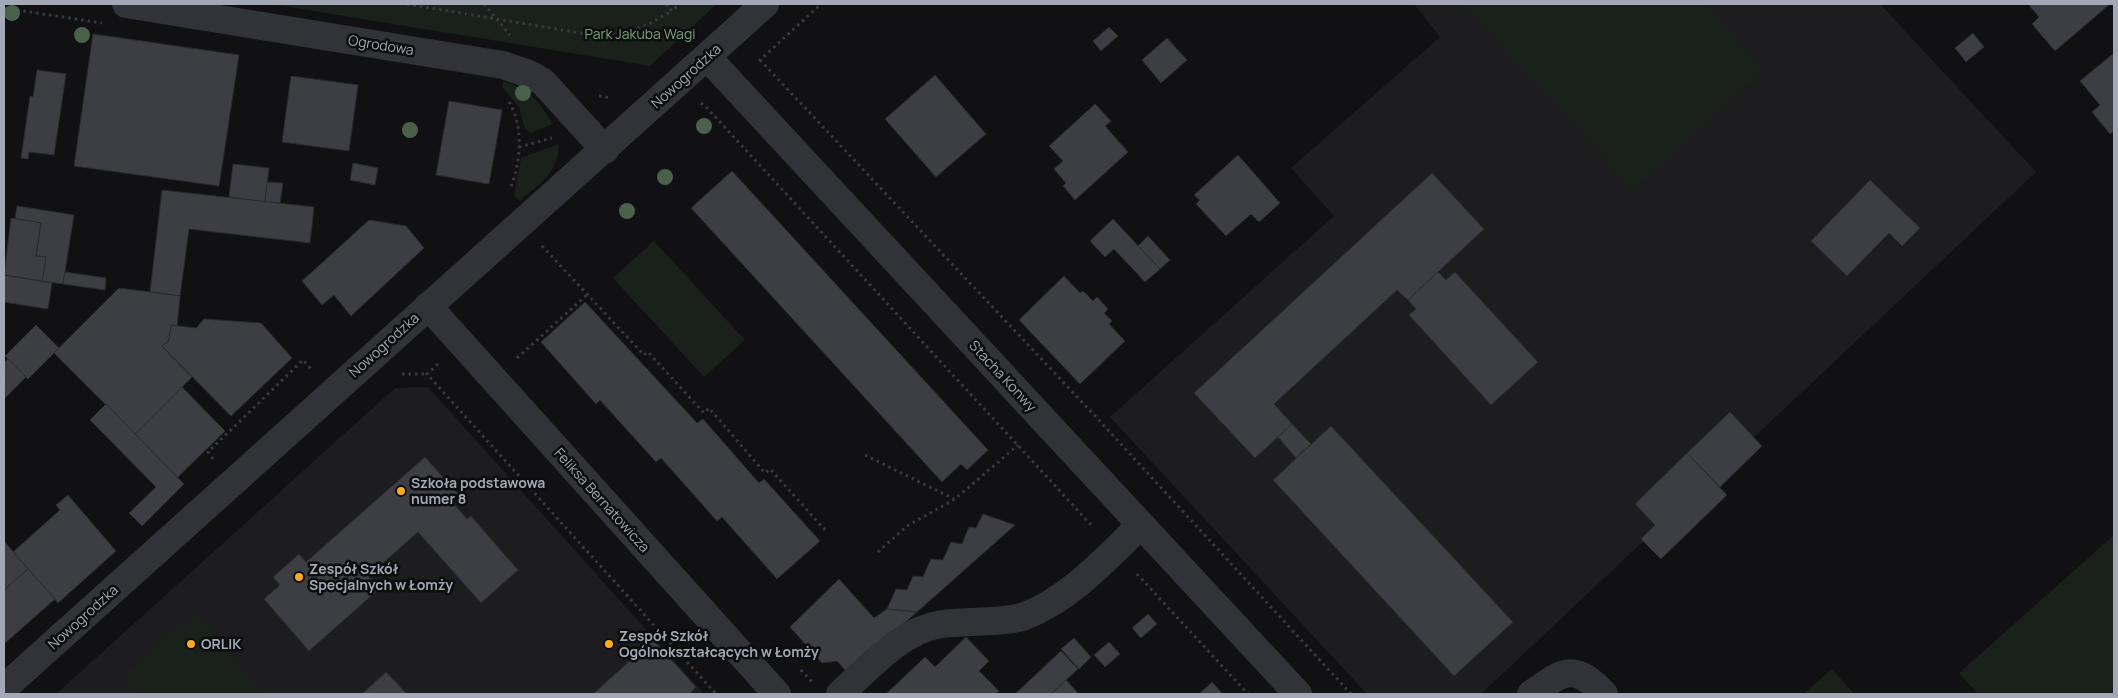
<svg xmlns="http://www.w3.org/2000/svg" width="2118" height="698" font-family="Manrope,sans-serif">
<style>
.built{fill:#1d1d20}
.green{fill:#19211a}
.building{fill:#3d3e43;stroke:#2b2b2f}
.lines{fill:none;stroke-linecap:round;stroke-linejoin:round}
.path{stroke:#383a40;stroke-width:3;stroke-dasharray:2.5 4;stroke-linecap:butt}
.minor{stroke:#323338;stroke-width:28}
.tree{fill:#49614b}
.poi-dot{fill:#ffaa1e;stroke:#0c0d0e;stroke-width:2}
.labels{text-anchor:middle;stroke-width:5;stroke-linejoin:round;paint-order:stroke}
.park-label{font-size:14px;fill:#77a278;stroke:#0c0d0e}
.street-label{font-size:14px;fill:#a2a8b5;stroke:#0c0d0e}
.poi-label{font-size:14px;font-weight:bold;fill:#a2a8b5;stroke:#0c0d0e;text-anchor:start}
</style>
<rect width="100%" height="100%" fill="#111113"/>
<g class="built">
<path d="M1414,4h466l156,168 -555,522h-114l-257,-277 224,-201 -43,-48 149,-131z"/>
<path d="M428,387l276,307h-648l339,-306z"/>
</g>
<g class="green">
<path d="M271,4h446l-67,62z"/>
<path d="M1462,4h242l61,65 -131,121z"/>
<path d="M503,81c28,8 35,20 50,43l-23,9 -5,-4 -6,-22 -17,-20z"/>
<path d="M559,144c0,28 -20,40 -39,57l-6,-6 7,-37z"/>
<path d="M654,241l91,99 -41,37 -91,-99z"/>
<path d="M2114,535v159h-136l-19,-21z"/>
<path d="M196,613l69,81h-126l-16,-19z"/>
<path d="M1832,669l22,25h-51z"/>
</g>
<g class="building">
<path d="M2028,4h82l-55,47 -23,-27 7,-7z"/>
<path d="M1109,27l9,9 -17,15 -8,-10z"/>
<path d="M1973,33l11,14 -18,15 -11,-14z"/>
<path d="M93,34l146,21 -20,131 -145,-20z"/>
<path d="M1167,38l20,22 -26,23 -19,-23z"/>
<path d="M2114,53v78l-4,3 -18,-22 8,-7 -20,-24z"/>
<path d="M37,70l29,4 -12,81 -25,-3 -1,7 -7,-1 9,-62 3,1z"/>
<path d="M935,75l51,59 -50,43 -51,-58z"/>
<path d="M291,76l67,9 -9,66 -67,-9z"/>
<path d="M449,101l53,9 -13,74 -53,-9z"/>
<path d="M1095,104l16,17 -6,5 23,26 -53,48 -12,-14 3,-3 -12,-14 9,-8 -14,-15z"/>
<path d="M1238,155l42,48 -21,19 -8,-8 -25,22 -30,-32 4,-4 -6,-5z"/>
<path d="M353,163l25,5 -3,17 -25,-5z"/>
<path d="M233,164l36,4 -4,34 -36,-5z"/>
<path d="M732,171l256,279 -21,20 -6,-6 -19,18 -251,-274z"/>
<path d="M1432,173l52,56 -76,71 -11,-10 -123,114 18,20 -37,34 -61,-65z"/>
<path d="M1870,180l50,48 -18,18 -13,-13 -42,43 -36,-35z"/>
<path d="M267,182l16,1 -3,20 -15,-1z"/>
<path d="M162,190l152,17 -4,36 -121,-14 -9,67 -30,-4z"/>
<path d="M17,206l57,9 -11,69 -21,-3 4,-24 -10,-1 5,-33 -26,-4z"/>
<path d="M11,218l30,5 -5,33 10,1 -4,24 -38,-6z"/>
<path d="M1113,219l47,50 -15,13 -31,-33 -9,8 -15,-16z"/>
<path d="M369,220l37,6 18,22 -73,68 -17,-21 -12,10 -20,-24z"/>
<path d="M1148,236l22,24 -10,9 -22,-23z"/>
<path d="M65,272l41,6 -1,12 -42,-6z"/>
<path d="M1438,272l8,8 9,-8 83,90 -47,43 -82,-90 7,-6 -8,-9z"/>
<path d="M4,275l48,8 -4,26 -44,-7z"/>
<path d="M1064,276l16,17 3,-2 10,10 4,-4 11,12 -4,4 8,8 -3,3 16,17 -45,43 -61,-64z"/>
<path d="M119,288l61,8 -3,30 -6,-1 -2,16 -7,5 30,31 -57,57 -81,-81z"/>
<path d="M585,302l112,121 6,-4 56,64 5,-4 56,62 -43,38 -55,-62 -5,4 -56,-63 -5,4 -56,-62 -4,4 -55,-62z"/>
<path d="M204,319l57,4 31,35 -61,58 -69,-70 7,-5 2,-16 25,3z"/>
<path d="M36,325l23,23 -31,31 -23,-23z"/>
<path d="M8,359l18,18 -21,21 -1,-35z"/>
<path d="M182,387l43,44 -48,47 -42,-44z"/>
<path d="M106,404l78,80 -42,42 -13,-13 27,-26 -66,-67z"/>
<path d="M1730,412l32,34 -42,41 -33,-34z"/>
<path d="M1292,424l19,20 -15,14 -18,-21z"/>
<path d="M1331,426l182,196 -59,54 -181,-196z"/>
<path d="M1687,453l40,42 -66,64 -20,-20 14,-14 -20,-21z"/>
<path d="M425,457l34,38 -7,7 15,17 4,-3 47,54 -37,33 -63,-71 -50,44 11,13 -70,62 -45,-52 16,-14 -7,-8 26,-23 7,8z"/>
<path d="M68,495l48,56 -58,52 -45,-51 47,-42 -4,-5z"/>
<path d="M983,514l32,11 -98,87 -30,-3 9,-20 11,1 6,-14 10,1 8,-18 12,1 8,-18 11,2 7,-17 7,1z"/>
<path d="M4,541l24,28 -24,21z"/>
<path d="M28,569l27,30 -51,45v-54z"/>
<path d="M839,579l35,39 13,-9 30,3 -70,60 -10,-11 -15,2 -32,-36z"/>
<path d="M1148,614l9,10 -16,14 -9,-10z"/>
<path d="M966,637l23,24 -10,10 20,20 -4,3h-109l39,-37 10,10z"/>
<path d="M1074,638l17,19 -12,12 -18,-20z"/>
<path d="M653,640l43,47 -7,7h-96z"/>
<path d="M1109,642l11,12 -15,13 -11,-12z"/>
<path d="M1061,651l17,18 -12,11 -15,14h-36z"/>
<path d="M386,672l21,22h-45z"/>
<path d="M1066,680l13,14h-28z"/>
<path d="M1212,682l11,12h-24z"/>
</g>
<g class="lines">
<g class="path">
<path d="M407,4l185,31 33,-2 22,-8 25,-14"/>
<path d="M484,4l26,31"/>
<path d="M666,4l6,7 7,-7"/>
<path d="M4,8l98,15"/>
<path d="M760,60l336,357 255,277"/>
<path d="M759,61l62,-57"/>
<path d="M599,96l13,2"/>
<path d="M509,102c15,24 12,61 1,87"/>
<path d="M701,103l7,6 385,418"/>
<path d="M519,147l33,-9"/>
<path d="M542,246l102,109 4,-3 56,61 5,-5 56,65 5,-4 56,62"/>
<path d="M517,358l71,-64"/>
<path d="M438,364l-11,10 289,320"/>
<path d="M402,374h25"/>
<path d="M865,455l89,44"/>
<path d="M213,459l-5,-7 95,-92 8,9"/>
<path d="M878,552l29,-26 48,-27 63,-54"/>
<path d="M1137,574l111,120"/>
<path d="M801,670l11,12"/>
</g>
<g class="minor">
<path d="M126,4l377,61 26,9 14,8 62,68"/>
<path d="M707,57l591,637"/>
<path d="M428,306l349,388"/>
<path d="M4,688l761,-684"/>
<path d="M840,694c30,-27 61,-64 102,-70 22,-3 64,-1 83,-8 46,-18 81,-58 116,-91"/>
<path d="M1531,694c32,-22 42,-33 73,0"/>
</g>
</g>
<g class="tree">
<circle cx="12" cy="13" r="8"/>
<circle cx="82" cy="35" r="8"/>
<circle cx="523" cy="93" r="8"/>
<circle cx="704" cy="126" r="8"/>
<circle cx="410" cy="130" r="8"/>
<circle cx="665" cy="177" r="8"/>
<circle cx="627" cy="211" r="8"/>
</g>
<g class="poi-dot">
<circle cx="401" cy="491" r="5"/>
<circle cx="299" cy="577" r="5"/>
<circle cx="191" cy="644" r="5"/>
<circle cx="609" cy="644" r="5"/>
</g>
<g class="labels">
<g class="park-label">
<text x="640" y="39">Park Jakuba Wagi</text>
</g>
<g class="street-label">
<text transform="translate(381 45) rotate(9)" y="5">Ogrodowa</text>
<text transform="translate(686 76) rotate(-42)" y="5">Nowogrodzka</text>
<text transform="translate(384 345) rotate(-42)" y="5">Nowogrodzka</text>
<text transform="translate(1003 376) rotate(47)" y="5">Stacha Konwy</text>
<text transform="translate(602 500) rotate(48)" y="5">Feliksa Bernatowicza</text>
<text transform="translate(83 617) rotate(-42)" y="5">Nowogrodzka</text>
</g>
<g class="poi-label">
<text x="411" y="488">Szkoła podstawowa<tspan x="411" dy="16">numer 8</tspan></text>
<text x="309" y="574">Zespół Szkół<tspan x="309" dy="16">Specjalnych w Łomży</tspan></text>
<text x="619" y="641">Zespół Szkół<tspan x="619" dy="16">Ogólnokształcących w Łomży</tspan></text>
<text x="201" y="649">ORLIK</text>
</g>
</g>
<rect width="2118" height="698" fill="none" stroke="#a2a8b5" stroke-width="10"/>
</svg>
